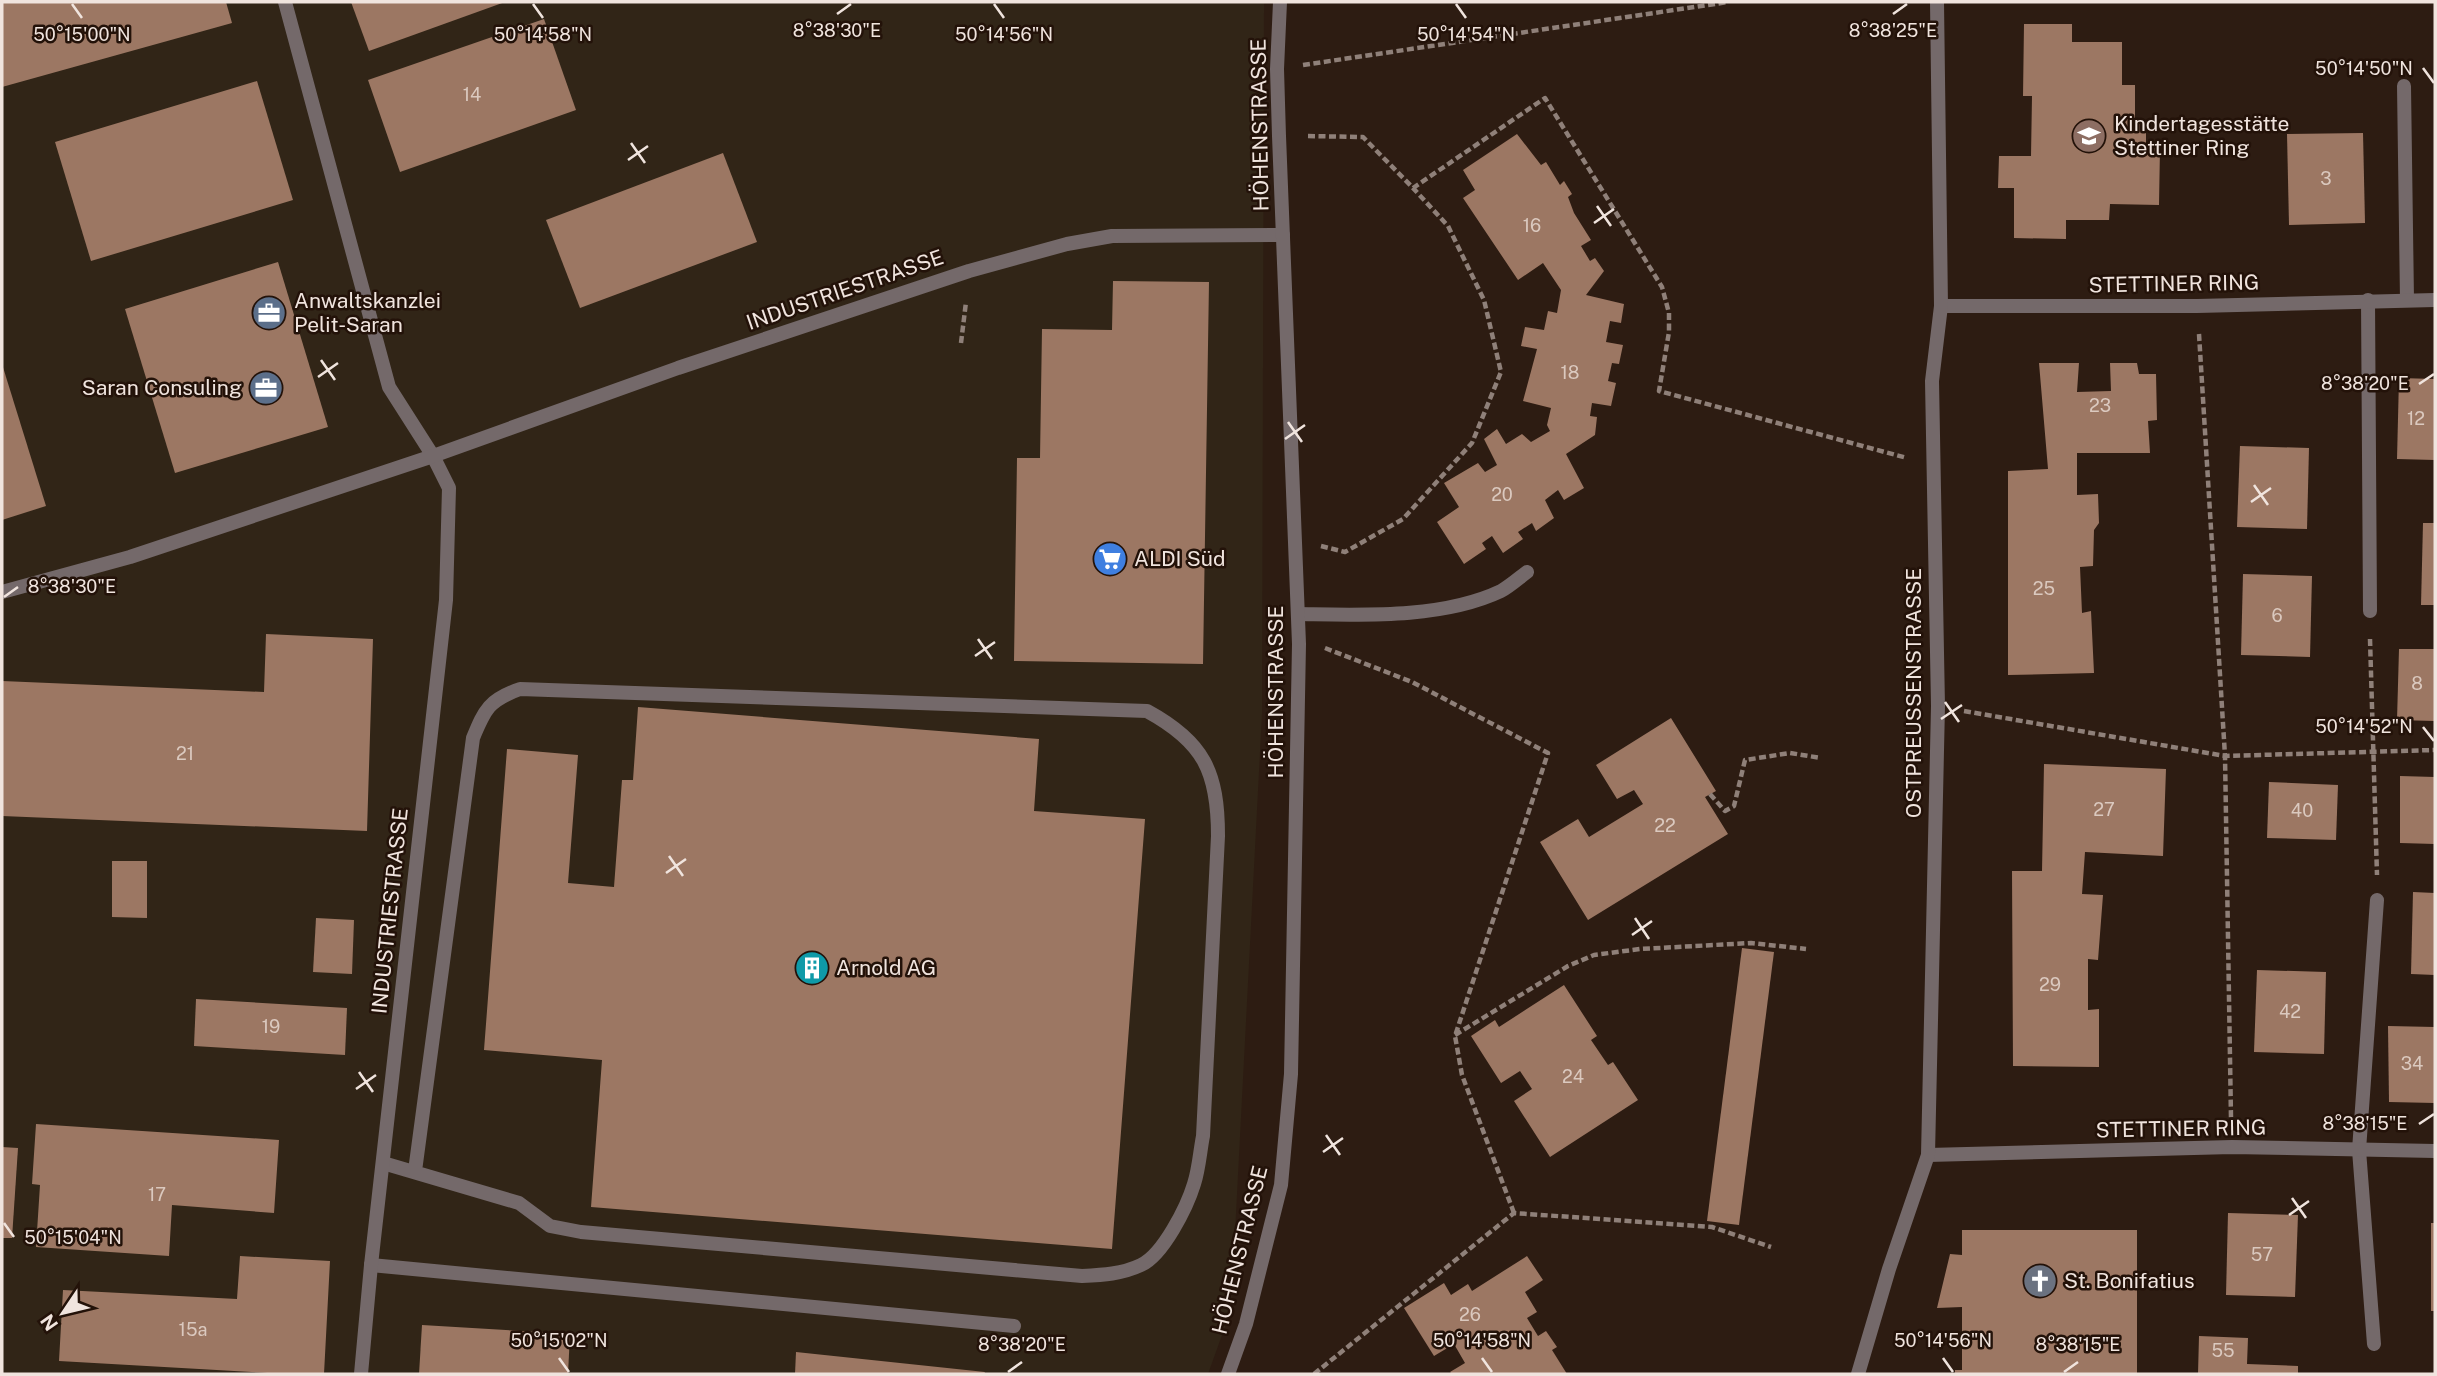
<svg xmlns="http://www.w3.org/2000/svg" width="2437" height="1376" font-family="'Public Sans',sans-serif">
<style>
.industrial{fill:#312517}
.building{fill:#9c7763}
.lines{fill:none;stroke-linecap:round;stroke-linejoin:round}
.path{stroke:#8f8079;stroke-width:4.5;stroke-dasharray:7 3.5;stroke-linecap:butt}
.service{stroke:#74696a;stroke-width:14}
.minor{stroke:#74696a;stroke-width:14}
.tertiary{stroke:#74696a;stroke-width:14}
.ticks{fill:none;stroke:#f0e4de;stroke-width:2.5}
.labels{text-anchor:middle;stroke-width:5;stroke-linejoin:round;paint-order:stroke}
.number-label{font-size:18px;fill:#dbc9bf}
.poi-label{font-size:21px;fill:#f0e4de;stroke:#231209;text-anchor:start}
.street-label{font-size:21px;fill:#f0e4de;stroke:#231209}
.ticks-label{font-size:18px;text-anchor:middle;fill:#f0e4de;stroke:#231209;stroke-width:5;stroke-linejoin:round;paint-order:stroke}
</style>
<rect width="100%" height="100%" fill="#2d1c12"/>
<path class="industrial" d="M2,2h1262l-2,712 -31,596 -23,64h-1206z"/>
<g class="building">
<path d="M2,2h224l6,21 -230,64z"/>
<path d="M351,2h154l-136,49z"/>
<path d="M544,19l32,91 -176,62 -32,-92z"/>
<path d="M2024,24h48v18h50v43h13v39h11v24h14l-1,57 -49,-1 -1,16h-43v19l-52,-1v-50h-16l1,-32h32l1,-60h-9z"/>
<path d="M257,81l36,119 -202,61 -36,-119z"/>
<path d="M2363,133l2,90 -76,2 -2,-91z"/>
<path d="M1517,134l24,31 5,-3 14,23 4,-4 8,13 -4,3 6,16 17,27 -10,6 9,15 5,-3 9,13 -18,24 38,9 -3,19 -11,-2 -4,21 17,3 -4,19 -7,-1 -4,18 8,2 -5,23 -19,-3 -2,13 7,1 -2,18 -29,19 18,34 -20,12 -6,-10 -13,10 9,18 -18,13 -4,-8 -14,9 5,7 -20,14 -11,-17 -10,7 4,6 -22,15 -27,-42 22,-15 -15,-24 34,-20 7,9 12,-7 -13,-26 13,-10 9,15 16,-10 9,8 19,-11 -3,-6 4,-17 -28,-7 14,-52 -16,-3 4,-19 19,3 4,-19 9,2 4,-23 -18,-27 -25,17 -55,-82 12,-8 -12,-20z"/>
<path d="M723,153l34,89 -177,66 -34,-88z"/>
<path d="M278,262l50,165 -153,46 -50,-164z"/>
<path d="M1113,281l96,1 -6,382 -189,-3 3,-203h23l2,-129 70,1z"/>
<path d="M2039,363h40l-2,29 34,-1 -1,-28h27l2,11h17l1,46 -9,1 2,32h-73v42l21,-1 1,29 -5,7 -1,36 -13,1 2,46 9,-2 3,62 -86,2v-204l40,-2z"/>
<path d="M2,364l44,142 -44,14z"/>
<path d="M2399,378l36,1v81l-38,-1z"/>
<path d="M2240,446l69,2 -2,81 -70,-2z"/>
<path d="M2423,523h12v82h-14z"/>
<path d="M2243,574l69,2 -2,81 -69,-2z"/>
<path d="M266,634l107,5 -6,192 -365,-15v-135l262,11z"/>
<path d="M2399,649h36v72l-38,-1z"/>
<path d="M638,707l401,32 -5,72 111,8 -33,430 -521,-42 11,-147 -118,-10 23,-301 71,6 -10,128 46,4 8,-107h11z"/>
<path d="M1671,718l45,73 -11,6 23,37 -140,86 -48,-78 38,-23 11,18 54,-33 -9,-14 -17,9 -21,-34z"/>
<path d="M2044,764l122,5 -3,87 -78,-4 -3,42 21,1 -5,65 -10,-1v51l11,-1v58l-86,-1 -1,-195h30z"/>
<path d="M2400,776l35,1v67l-35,-1z"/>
<path d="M2269,782l69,3 -2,55 -69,-2z"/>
<path d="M112,861h35v57l-35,-1z"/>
<path d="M2413,892l22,1v82l-24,-1z"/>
<path d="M316,918l38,2 -2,54 -39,-2z"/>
<path d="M1742,948l32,4 -35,273 -32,-4z"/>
<path d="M2257,970l69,2 -2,82 -70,-2z"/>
<path d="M1564,985l33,51 -6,4 17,25 5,-3 25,38 -88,57 -36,-56 18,-12 -12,-18 -19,12 -30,-47 24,-16 4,7z"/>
<path d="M196,999l151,9 -2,47 -151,-9z"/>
<path d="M2388,1026l47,1v76l-46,-1z"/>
<path d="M36,1124l243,16 -5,73 -102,-8 -3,51 -133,-9 4,-62 -8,-1z"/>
<path d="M2,1147l16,1 -6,90h-10z"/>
<path d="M2228,1213l70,2 -3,82 -69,-2z"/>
<rect x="2431" y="1223" width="4" height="88"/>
<path d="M1962,1230h175v144h-182v-4h7v-63l-25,1 13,-54 12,1z"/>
<path d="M240,1256l90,5 -6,113h-38l-227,-13 4,-71 174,9z"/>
<path d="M1527,1256l16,24 -18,12 12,20 -10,6 11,18 8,-5 11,16 -5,3 15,24h-115l-2,-2 15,-9 -11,-19 -20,12 -30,-48 40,-25 7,12 17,-11 4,7z"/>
<path d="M422,1325l148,9 -2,40h-149z"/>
<path d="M2199,1336l49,2 -1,26 51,2v8h-100z"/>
<path d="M796,1352l189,20 -1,2h-189z"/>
</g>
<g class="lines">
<g class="path">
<path d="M1303,65l425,-63"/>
<path d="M1308,136l55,1 50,51 132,-90 117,189 7,26v19l-10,59 248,67"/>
<path d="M2199,334l26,422 6,362"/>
<path d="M961,343l5,-41"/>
<path d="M1321,546l24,6 58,-33 69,-76 29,-71 -17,-72 -36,-74 -35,-38"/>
<path d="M2370,639l7,236"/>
<path d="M1325,648l87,34 136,71 -93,283 7,39 52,138"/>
<path d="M1964,711l261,45 210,-6"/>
<path d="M1710,794l15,17 9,-5 11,-46 45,-7 31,5"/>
<path d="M1455,1035l113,-69 26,-11 46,-6 111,-6 55,6"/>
<path d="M1314,1374l200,-161 198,14 59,20"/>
</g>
<g class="service">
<path d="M2368,300l2,311"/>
<path d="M1298,614c64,1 144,5 203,-23 9,-5 18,-13 26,-19"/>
<path d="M383,1163l136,40 31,23 31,6 501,44c21,-1 40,-2 59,-11 22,-10 46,-58 53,-81 5,-15 6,-33 9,-48l15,-300c0,-64 -14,-94 -71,-125l-627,-22c-31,11 -35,20 -47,49l-58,433"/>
<path d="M371,1265l643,61"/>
<path d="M2374,1344l-15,-194 18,-250"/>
</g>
<g class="minor">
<path d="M285,2l104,385 44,69 16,32 -3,112 -75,665 -10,109"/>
<path d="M2404,86l3,214"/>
<path d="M1941,306h256l238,-6"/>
<path d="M2,592l128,-35 303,-101 245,-88 291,-97 98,-27 45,-8 171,-1"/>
<path d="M1928,1155l304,-8 203,4"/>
<path d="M1858,1374l31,-105 39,-114 10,-449 -6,-325 9,-75 -4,-304"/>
</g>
<path class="tertiary" d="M1228,1374l18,-50 35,-139 10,-111 8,-430 -20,-508 -2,-67 3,-67"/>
</g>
<path class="ticks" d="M72,4l10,14M533,4l10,14M994,4l10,14M1456,4l10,14M837,14l14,-10M1893,14l14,-10M2423,68l11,15M631,143l14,20M628,160l20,-14M1597,206l14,20M1594,223l20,-14M321,360l14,20M318,377l20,-14M2419,384l15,-10M1288,422l14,20M1285,439l20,-14M2254,485l14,20M2251,502l20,-14M4,597l14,-10M978,639l14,20M975,656l20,-14M1945,702l14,20M1941,719l21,-14M2423,727l11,14M669,856l14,20M666,873l20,-14M1635,918l14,21M1632,935l20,-14M359,1072l14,20M356,1089l20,-14M2419,1124l15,-10M1326,1135l14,20M1323,1152l20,-14M2292,1198l14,20M2289,1215l20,-14M4,1223l10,14M559,1358l10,14M1482,1358l10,14M1943,1358l10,14M1008,1372l14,-10M2064,1372l14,-10"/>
<defs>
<g id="school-disc" transform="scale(1.75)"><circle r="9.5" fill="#8d6e63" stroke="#231209"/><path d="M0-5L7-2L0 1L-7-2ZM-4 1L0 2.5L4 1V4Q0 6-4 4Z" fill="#fff"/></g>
<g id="office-disc" transform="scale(1.75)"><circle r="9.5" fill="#5c6f8a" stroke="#231209"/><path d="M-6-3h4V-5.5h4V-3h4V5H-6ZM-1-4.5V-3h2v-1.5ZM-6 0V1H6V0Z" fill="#fff"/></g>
<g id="supermarket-disc" transform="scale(1.75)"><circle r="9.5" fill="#3f7fe0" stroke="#231209"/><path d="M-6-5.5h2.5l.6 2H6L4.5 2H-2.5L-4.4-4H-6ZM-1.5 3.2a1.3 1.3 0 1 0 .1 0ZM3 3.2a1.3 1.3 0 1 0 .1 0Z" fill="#fff"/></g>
<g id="building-disc" transform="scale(1.75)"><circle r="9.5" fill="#0f9aa8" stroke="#231209"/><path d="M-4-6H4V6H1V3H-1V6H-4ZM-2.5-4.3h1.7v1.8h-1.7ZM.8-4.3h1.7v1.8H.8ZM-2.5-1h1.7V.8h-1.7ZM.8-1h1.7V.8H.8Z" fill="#fff"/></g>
<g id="church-disc" transform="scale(1.75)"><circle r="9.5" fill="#6b7280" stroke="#231209"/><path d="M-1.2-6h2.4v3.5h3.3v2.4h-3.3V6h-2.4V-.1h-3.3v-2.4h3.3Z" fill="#fff"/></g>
</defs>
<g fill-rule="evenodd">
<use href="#school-disc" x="2089" y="136"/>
<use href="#office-disc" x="269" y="313"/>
<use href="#office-disc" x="266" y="388"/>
<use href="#supermarket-disc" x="1110" y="559"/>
<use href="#building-disc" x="812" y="968"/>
<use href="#church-disc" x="2040" y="1281"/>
</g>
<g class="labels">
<g class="number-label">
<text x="472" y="101">14</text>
<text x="2326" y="185">3</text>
<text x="1532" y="232">16</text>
<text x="1570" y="379">18</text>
<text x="2100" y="412">23</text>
<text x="2416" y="425">12</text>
<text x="1502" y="501">20</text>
<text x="2044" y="595">25</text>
<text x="2277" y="622">6</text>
<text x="2417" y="690">8</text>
<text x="185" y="760">21</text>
<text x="2104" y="816">27</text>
<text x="2302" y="817">40</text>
<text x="1665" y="832">22</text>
<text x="2050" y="991">29</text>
<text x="2290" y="1018">42</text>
<text x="271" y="1033">19</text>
<text x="2412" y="1070">34</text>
<text x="1573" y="1083">24</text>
<text x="157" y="1201">17</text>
<text x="2262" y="1261">57</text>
<text x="1470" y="1321">26</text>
<text x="193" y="1336">15a</text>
<text x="2223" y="1357">55</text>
</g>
<g class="poi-label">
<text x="2114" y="131">Kindertagesstätte<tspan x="2114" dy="24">Stettiner Ring</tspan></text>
<text x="294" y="308">Anwaltskanzlei<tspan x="294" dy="24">Pelit-Saran</tspan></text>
<text x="242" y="395" text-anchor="end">Saran Consuling</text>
<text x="1134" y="566">ALDI Süd</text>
<text x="836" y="975">Arnold AG</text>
<text x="2064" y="1288">St. Bonifatius</text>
</g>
<g class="street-label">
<text transform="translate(1260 125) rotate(-91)" y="7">HÖHENSTRASSE</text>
<text transform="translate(2174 284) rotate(-1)" y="7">STETTINER RING</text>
<text transform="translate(845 290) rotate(-19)" y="7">INDUSTRIESTRASSE</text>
<text transform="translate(1276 692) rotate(-90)" y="7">HÖHENSTRASSE</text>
<text transform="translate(1914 693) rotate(-90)" y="7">OSTPREUSSENSTRASSE</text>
<text transform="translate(390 911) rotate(-84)" y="7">INDUSTRIESTRASSE</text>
<text transform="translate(2181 1129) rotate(-1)" y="7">STETTINER RING</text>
<text transform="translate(1240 1250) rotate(-76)" y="7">HÖHENSTRASSE</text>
</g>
</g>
<g class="ticks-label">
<text x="837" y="37">8°38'30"E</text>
<text x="1893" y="37">8°38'25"E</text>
<text x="82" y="41">50°15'00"N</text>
<text x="543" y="41">50°14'58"N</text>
<text x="1004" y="41">50°14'56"N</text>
<text x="1466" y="41">50°14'54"N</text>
<text x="2364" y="75">50°14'50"N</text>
<text x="2365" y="390">8°38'20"E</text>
<text x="72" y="593">8°38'30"E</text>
<text x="2364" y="733">50°14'52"N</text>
<text x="2365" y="1130">8°38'15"E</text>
<text x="73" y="1244">50°15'04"N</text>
<text x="559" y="1347">50°15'02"N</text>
<text x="1482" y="1347">50°14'58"N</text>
<text x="1943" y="1347">50°14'56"N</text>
<text x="1022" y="1351">8°38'20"E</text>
<text x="2078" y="1351">8°38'15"E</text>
</g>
<rect width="2437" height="1376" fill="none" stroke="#f0e4de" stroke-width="7"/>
<g transform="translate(63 1313) rotate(235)" stroke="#231209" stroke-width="5" paint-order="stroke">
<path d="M0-5L12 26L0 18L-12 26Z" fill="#f0e4de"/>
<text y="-10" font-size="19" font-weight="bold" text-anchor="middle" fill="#f0e4de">N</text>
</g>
</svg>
